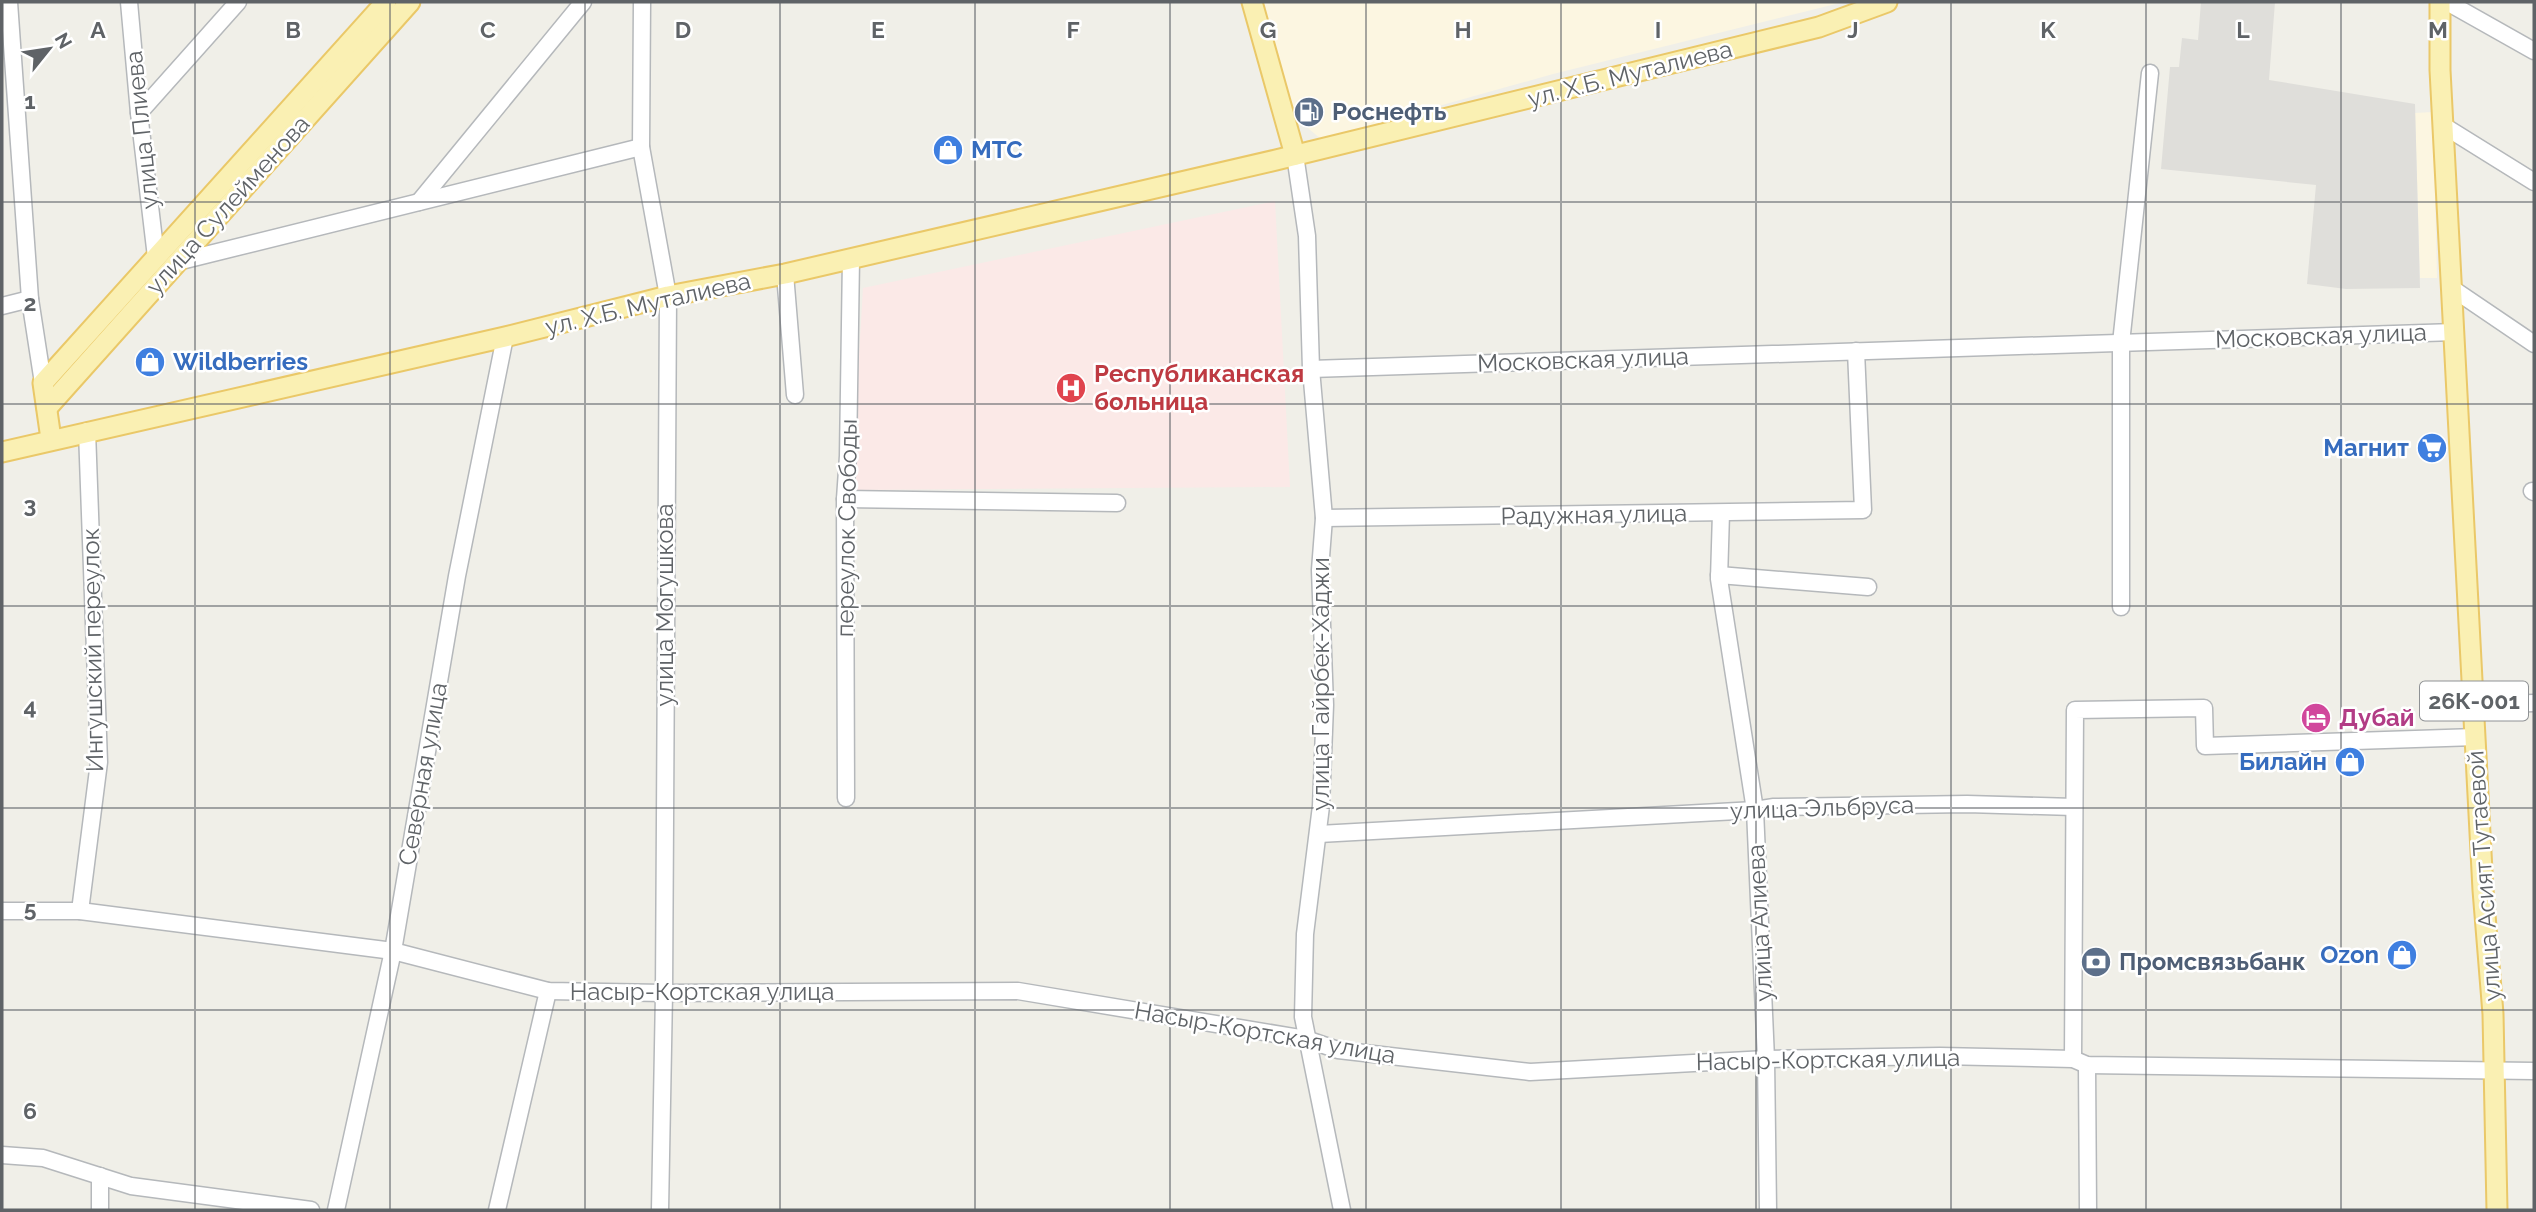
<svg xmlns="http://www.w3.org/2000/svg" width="2536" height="1212" font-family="Raleway,sans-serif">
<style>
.commercial{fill:#fcf6e1}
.industrial{fill:#dfdeda}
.medical{fill:#fbe9e7}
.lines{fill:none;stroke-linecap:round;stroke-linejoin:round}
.minor-casing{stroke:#b5b8bb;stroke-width:19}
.major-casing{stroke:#eac868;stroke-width:23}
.minor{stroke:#fff;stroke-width:16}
.major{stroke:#faf0b3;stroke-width:19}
.grid{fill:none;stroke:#5f6367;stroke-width:2;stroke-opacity:0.55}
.labels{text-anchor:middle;stroke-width:5;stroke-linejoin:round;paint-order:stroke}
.shield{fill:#fff;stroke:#8f9295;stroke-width:2}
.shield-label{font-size:23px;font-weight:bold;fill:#5f6367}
.street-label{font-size:24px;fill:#5f6367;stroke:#fff}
.service-label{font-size:24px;font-weight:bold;fill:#4e5e75;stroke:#fff;text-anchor:start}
.shop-label{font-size:24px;font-weight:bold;fill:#366cbe;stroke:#fff;text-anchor:end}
.health-label{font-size:24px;font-weight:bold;fill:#be3a42;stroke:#fff;text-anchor:start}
.hotel-label{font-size:24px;font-weight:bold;fill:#b23c85;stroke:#fff;text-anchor:start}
.grid-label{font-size:23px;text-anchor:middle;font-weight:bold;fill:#5f6367;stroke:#fff;stroke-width:5;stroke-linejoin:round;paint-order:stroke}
</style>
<rect width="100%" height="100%" fill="#f0efe8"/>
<g class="commercial">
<path d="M1261,2h583l-291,72 -232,65 -30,-25z"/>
<path d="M2433,112l4,166h-17l-5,-165z"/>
</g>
<path class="industrial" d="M2201,2h74l-6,78 146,24 5,184 -74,1 -39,-5 9,-99 -155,-16 9,-102h9l3,-29 16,2z"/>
<path class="medical" d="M1275,201l15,286 -439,3 12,-202z"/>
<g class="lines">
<g class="minor-casing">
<g id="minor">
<path d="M9,2l21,297 13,84"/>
<path d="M129,2l10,111 17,144"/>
<path d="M642,2l-1,145 27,149 -4,697 -4,217"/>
<path d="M2447,2l87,49"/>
<path d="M139,113l99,-111"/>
<path d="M2444,126l90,56"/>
<path d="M1295,155l12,81 4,133 13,149 -4,52 5,135 -4,101 -16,128 -2,83 39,193"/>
<path d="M419,202l164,-200"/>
<path d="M177,262l464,-115"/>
<path d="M785,274l10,121"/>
<path d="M2453,289l81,55"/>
<path d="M2,306l28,-7"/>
<path d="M1311,369l1144,-37"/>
<path d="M2532,491l2,1"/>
<path d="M845,499l272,4"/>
<path d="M1721,513l-2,66 36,231 11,249 2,151"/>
<path d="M1324,518l539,-8 -7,-159"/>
<path d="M1719,575l149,12"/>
<path d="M2121,607v-264l29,-270"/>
<path d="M2474,705l60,-2"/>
<path d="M846,798l-1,-299 3,-43 3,-198"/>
<path d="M1319,834l436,-24 19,-3 193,-3 107,3"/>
<path d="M2,911h78l313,40 155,40 116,2 354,-2 288,48 32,11 192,22 236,-13 174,-3 133,3 14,6 447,6"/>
<path d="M80,911l19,-149 -12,-331"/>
<path d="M2073,1059l2,-349 129,-2 1,38 271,-9"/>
<path d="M2087,1065l1,145"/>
<path d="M2,1155l41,3 88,28 180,24"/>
<path d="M100,1210v-34"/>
<path d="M336,1210l57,-259 64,-375 48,-239"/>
<path d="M497,1210l51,-219"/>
</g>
</g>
<g class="major-casing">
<g id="major">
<path d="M1252,2l43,153"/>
<path d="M2440,2v68l43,820 10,124 4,196"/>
<path d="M47,408l363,-406"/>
<path d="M51,439l-8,-56 343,-381"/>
<path d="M2,452l503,-115 163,-41 117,-22 491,-114 543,-133 68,-25"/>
</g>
</g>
<use href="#minor" class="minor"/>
<use href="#major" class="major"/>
</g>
<path class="grid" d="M195,2v1208M390,2v1208M585,2v1208M780,2v1208M975,2v1208M1170,2v1208M1366,2v1208M1561,2v1208M1756,2v1208M1951,2v1208M2146,2v1208M2341,2v1208M2,202h2532M2,404h2532M2,606h2532M2,808h2532M2,1010h2532"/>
<defs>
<g id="fuel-disc" transform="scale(1.575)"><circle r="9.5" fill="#5c6f8a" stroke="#fff"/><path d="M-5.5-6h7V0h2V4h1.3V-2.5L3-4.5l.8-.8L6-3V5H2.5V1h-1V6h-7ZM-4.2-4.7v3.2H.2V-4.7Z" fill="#fff"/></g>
<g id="shop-disc" transform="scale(1.575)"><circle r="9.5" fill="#3f7fe0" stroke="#fff"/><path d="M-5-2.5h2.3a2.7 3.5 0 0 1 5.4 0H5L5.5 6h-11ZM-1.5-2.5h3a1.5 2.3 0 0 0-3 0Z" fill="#fff"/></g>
<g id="hospital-disc" transform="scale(1.575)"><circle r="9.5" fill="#e0444e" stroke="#fff"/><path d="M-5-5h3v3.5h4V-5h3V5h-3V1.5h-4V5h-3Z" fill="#fff"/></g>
<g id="supermarket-disc" transform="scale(1.575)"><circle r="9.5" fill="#3f7fe0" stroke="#fff"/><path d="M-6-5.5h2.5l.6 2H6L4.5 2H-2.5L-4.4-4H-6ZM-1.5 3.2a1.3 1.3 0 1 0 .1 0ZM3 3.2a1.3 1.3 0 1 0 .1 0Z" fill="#fff"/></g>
<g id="hotel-disc" transform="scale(1.575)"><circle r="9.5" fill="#d1479c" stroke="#fff"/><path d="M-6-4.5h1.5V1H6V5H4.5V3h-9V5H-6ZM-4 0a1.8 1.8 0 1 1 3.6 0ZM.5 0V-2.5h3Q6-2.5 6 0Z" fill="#fff"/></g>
<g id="bank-disc" transform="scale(1.575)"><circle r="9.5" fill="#5c6f8a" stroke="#fff"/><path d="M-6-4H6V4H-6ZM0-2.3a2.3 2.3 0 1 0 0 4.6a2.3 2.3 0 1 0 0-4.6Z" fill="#fff"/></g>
</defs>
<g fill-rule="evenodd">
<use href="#fuel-disc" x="1309" y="112"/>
<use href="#shop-disc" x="948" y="150"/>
<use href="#shop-disc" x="150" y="362"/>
<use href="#hospital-disc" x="1071" y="388"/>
<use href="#supermarket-disc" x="2432" y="448"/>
<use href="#hotel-disc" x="2316" y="718"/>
<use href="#shop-disc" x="2350" y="762"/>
<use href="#shop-disc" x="2402" y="955"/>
<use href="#bank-disc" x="2096" y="962"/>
</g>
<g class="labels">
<rect class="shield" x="2420" y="681.5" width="108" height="39" rx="5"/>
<g class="shield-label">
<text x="2474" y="709">26К-001</text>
</g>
<g class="street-label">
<text transform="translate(1630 74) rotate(-14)" y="8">ул. Х.Б. Муталиева</text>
<text transform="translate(142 130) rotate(-96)" y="8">улица Плиева</text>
<text transform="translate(228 205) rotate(-48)" y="8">улица Сулейменова</text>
<text transform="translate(648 304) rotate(-13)" y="8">ул. Х.Б. Муталиева</text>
<text transform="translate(2321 336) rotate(-2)" y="8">Московская улица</text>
<text transform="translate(1583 360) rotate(-2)" y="8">Московская улица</text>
<text transform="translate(1594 515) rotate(-1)" y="8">Радужная улица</text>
<text transform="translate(847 528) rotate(-89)" y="8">переулок Свободы</text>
<text transform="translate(665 605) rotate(-90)" y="8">улица Могушкова</text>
<text transform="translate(93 650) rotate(-91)" y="8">Ингушский переулок</text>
<text transform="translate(1321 684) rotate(-90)" y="8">улица Гайрбек-Хаджи</text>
<text transform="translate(423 774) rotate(-80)" y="8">Северная улица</text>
<text transform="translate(1822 808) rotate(-2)" y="8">улица Эльбруса</text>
<text transform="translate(2484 876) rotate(-94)" y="8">улица Асият Тутаевой</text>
<text transform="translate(1760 923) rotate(-93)" y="8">улица Алиева</text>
<text x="702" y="1000">Насыр-Кортская улица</text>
<text transform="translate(1265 1033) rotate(10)" y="8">Насыр-Кортская улица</text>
<text transform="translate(1828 1060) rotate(-1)" y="8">Насыр-Кортская улица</text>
</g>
<g class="service-label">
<text x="1332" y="120">Роснефть</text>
<text x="2119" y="970">Промсвязьбанк</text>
</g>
<g class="shop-label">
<text x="971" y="158" text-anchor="start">МТС</text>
<text x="173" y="370" text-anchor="start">Wildberries</text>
<text x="2409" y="456">Магнит</text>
<text x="2327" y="770">Билайн</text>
<text x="2379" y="963">Ozon</text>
</g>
<g class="health-label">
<text x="1094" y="382">Республиканская<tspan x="1094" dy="28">больница</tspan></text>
</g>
<g class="hotel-label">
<text x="2339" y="726">Дубай</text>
</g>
</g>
<g class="grid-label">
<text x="98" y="38">A</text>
<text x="293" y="38">B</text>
<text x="488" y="38">C</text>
<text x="683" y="38">D</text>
<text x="878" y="38">E</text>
<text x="1073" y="38">F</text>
<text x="1268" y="38">G</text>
<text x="1463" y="38">H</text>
<text x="1658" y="38">I</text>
<text x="1853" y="38">J</text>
<text x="2048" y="38">K</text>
<text x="2243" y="38">L</text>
<text x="2438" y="38">M</text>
<text x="30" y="109">1</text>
<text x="30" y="311">2</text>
<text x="30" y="513">3</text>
<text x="30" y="715">4</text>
<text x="30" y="917">5</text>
<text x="30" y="1119">6</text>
</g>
<rect width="2536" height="1212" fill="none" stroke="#5f6367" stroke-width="7"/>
<g transform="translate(49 49) rotate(60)" stroke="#ffffff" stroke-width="5" paint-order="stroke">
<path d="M0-5L12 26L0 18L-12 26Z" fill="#5f6367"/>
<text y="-10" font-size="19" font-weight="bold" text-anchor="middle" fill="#5f6367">N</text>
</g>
</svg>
